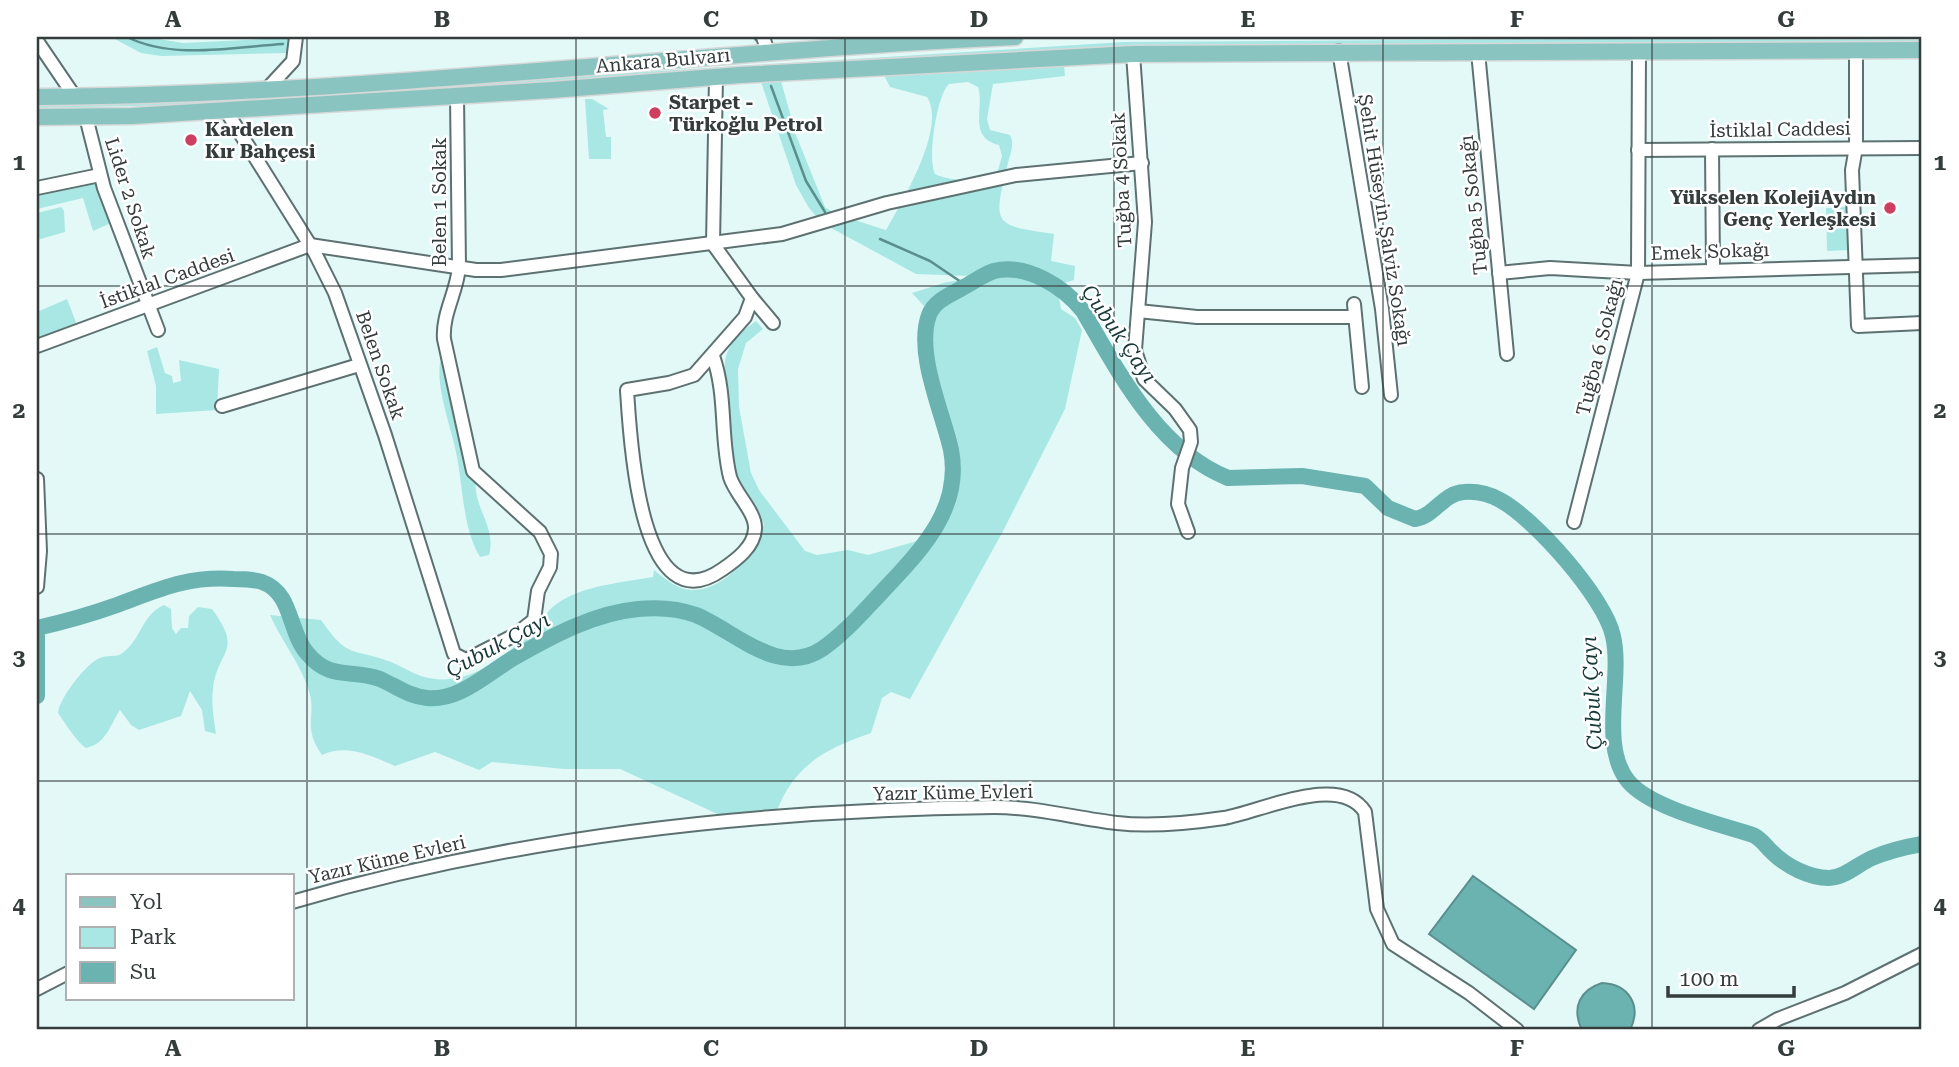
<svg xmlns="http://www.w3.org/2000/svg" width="1959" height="1067" font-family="'Roboto Serif',serif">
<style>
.green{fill:#a8e7e4;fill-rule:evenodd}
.water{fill:#6bb3b0;stroke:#5a8f8d;stroke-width:2}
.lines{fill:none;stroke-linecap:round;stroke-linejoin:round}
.stream{stroke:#5a8f8d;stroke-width:2.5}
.river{stroke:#6bb3b0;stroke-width:16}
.minor-casing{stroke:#5d7170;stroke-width:16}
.major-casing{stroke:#d6d8d8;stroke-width:19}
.minor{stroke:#fff;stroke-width:12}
.major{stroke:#8ac4c1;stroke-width:16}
.grid{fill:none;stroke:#343c3c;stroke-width:2;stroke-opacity:0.55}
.poi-dot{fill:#ce3e5e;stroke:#fff;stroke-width:2.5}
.labels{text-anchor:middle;stroke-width:5;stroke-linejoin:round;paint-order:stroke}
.street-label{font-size:19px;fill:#343c3c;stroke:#fff}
.poi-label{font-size:19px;font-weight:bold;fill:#343c3c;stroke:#fff;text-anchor:start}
.water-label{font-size:21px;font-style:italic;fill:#173a39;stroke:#fff}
.neatline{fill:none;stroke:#343c3c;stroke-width:2.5}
.grid-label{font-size:23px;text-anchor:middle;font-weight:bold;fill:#343c3c}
</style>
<rect width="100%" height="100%" fill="#e3f9f8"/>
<g class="green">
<path d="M111,37h35l37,6 103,-5 3,2v13l-128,3 -20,-3z"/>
<path d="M1582,39l340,1v4l-803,2 -942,59 -140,3v-3l146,-4 941,-59z"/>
<path d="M1064,65l1,11 -72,8 -6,35 3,11 20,5 2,5c1,9 -3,18 -5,27 -15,60 -12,58 47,67l-3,27 24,5 -1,14 -17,5 4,24 14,9 7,12 -17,79 -63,124 -92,166 -19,-7 -9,6 -11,35c-46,16 -77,32 -95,80l-50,5 -106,-49h-56l-72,-7 -13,8 -44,-18 -40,14c-23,-10 -48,-23 -73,-11 -21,-30 -4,-40 -14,-67 -9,-26 -27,-48 -38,-73l51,5c28,40 30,27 70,42 10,4 19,10 30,14 45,14 82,-18 113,-47 8,-7 13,-18 21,-24 27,-20 66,-22 98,-28l1,-7c10,8 24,20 38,20 34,1 62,-38 72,-66 -30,-45 -31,-50 -34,-104 -2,-45 -21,-67 26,-99l7,8 -17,14 -8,26 1,38 12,66 8,17 46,61 12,4 31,-5 20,5 49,-14 23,-32 7,-54 -24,-104 2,-44 -13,-14 35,-11 50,-5 -81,-3 -94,-51 -13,-15 -13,-23 -35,-103 20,-1 15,54 29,72c7,7 49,19 61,23 16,-28 61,-103 41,-133l-37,-10 -6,-12zM968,82l10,5c7,21 -11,50 21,58l3,11 -5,18c-19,6 -44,9 -62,0 -8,-15 2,-80 14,-90z"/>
<path d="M585,99h7l17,10 -6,1 3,27h5v22h-22z"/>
<path d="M94,178l17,45 -18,8 -10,-33 -46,11v-13z"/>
<path d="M61,207l3,4 1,21 -28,8v-27z"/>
<path d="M1846,207l2,43 -21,1 -1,-43z"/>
<path d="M67,299l10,26 -40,14v-27z"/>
<path d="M157,347l8,26 7,3 1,7 8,-2 -2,-21 40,9 -2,41 -61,4v-28l-9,-35z"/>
<path d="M442,356l36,117c-11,29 20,52 11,82l-9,2c-17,-28 -17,-69 -23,-100 -4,-26 -25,-77 -15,-101z"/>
<path d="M164,605l7,4 1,19 4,6 5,-6h7l1,-12 9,-9 14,2c32,44 6,39 1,80 -2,15 1,30 3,45l-11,-3 -3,-21 -12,-19 -9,25 -42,14 -8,-5 -11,-15c-10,15 -14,34 -34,38 -9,-6 -21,-25 -28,-35 1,-14 28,-50 42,-55 6,-3 17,-1 21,-4 20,-13 20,-39 43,-49z"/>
</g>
<g class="water">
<path d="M1473,876l103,74 -42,59 -105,-75z"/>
<path d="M1602,983c27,1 40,23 28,47l-49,-2c-9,-21 -1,-38 21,-45z"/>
</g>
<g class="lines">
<g class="stream">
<path d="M127,37c46,23 106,10 156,7"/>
<path d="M754,37l2,3"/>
<path d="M771,86l35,95 19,31"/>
<path d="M880,239l50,22 37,25"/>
</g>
<path class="river" d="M37,696v-68c26,-6 52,-13 77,-22 44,-16 71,-30 119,-27 9,0 20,0 29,3 31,11 26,49 45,71 24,29 44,15 73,26 16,7 28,17 47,19 34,3 61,-26 90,-42 37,-21 78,-43 121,-47 20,-2 39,-1 58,6 39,16 82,63 126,34 22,-15 40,-36 58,-55 37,-40 83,-83 71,-144 -8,-37 -36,-97 -22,-135 5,-14 21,-20 33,-27 10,-5 22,-14 32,-17 33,-8 70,16 89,40 36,62 75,139 145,167l74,-2 63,10 23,22 27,11c20,-3 28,-26 49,-27 13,-1 25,2 36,8 34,18 105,98 113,136 10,42 -14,109 15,145 22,27 91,43 125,54 9,4 12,11 19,17 14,14 37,26 57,26 15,0 29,-14 43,-20 16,-7 33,-11 50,-14"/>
<g class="minor-casing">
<g id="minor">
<path d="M763,37l5,15"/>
<path d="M37,41l38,56"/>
<path d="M1339,51l43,258 9,86"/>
<path d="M1856,51v96l-4,23 6,156 64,-3"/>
<path d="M1478,52l29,302"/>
<path d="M1133,54l12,168 -10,128 9,29 31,30 15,21 1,12 -9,26 -4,36 10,28"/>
<path d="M268,88l25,-27 3,-24"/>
<path d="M225,109l90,144 20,40 50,142 69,219 12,6 49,-25 19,-15 4,-29 12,-24 1,-13 -11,-22 -67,-61 -29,-132c-2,-25 13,-47 15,-72l-2,-171"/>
<path d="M86,117l18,71 54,142"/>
<path d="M1712,149l1,120"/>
<path d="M1638,150l284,-2"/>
<path d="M37,188l63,-13"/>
<path d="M1499,273l51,-5 88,5 284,-8"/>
<path d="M752,298l21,25"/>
<path d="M1354,304l8,83"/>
<path d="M1138,311l59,6h158"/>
<path d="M37,346l273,-101 166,25h25l281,-36 105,-31 129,-28 126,-12"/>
<path d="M713,356c14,40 7,81 17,121 5,17 26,35 25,52 -1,18 -19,31 -32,40 -84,60 -93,-132 -96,-179l42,-7 25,-8 51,-58 7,-19 -39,-54 3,-167"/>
<path d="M222,406l137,-41"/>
<path d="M37,479l3,72 -3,36"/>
<path d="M1574,522l64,-249 1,-221"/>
<path d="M292,902c228,-67 466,-92 702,-95 42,0 81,11 123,16 34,4 73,0 107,-5 36,-6 116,-46 141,-6l12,97 16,35 76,49 48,37"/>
<path d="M37,989l31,-16"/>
<path d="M1759,1030l19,-11 67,-26 77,-39"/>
</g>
</g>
<g class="major-casing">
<g id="major">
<path d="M37,97c327,-2 652,-45 978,-60"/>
<path d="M37,117l95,-1 420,-26 188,-15 393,-21 789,-4"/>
</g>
</g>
<use href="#minor" class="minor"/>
<use href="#major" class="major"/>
</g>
<path class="grid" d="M307,37v993M576,37v993M845,37v993M1114,37v993M1383,37v993M1652,37v993M37,286h1885M37,534h1885M37,781h1885"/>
<g class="poi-dot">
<circle cx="655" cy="113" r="7"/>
<circle cx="191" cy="140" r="7"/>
<circle cx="1890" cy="208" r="7"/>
</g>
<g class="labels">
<g class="street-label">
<text transform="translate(663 60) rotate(-5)" y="7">Ankara Bulvarı</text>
<text transform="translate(1780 129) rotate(-1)" y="7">İstiklal Caddesi</text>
<text transform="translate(1121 180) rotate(-93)" y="7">Tuğba 4 Sokak</text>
<text transform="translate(131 198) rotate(72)" y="7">Lider 2 Sokak</text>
<text transform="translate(439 202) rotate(-90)" y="7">Belen 1 Sokak</text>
<text transform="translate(1473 205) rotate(-96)" y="7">Tuğba 5 Sokağı</text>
<text transform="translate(1385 220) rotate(81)" y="7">Şehit Hüseyin Şalviz Sokağı</text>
<text transform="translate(1710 251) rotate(-2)" y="7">Emek Sokağı</text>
<text transform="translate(167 278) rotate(-20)" y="7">İstiklal Caddesi</text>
<text transform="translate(1599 347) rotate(-76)" y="7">Tuğba 6 Sokağı</text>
<text transform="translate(381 365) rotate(71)" y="7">Belen Sokak</text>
<text transform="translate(953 792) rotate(-1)" y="7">Yazır Küme Evleri</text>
<text transform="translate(387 859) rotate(-13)" y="7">Yazır Küme Evleri</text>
</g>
<g class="poi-label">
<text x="669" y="109">Starpet -<tspan x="669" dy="22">Türkoğlu Petrol</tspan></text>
<text x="205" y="136">Kardelen<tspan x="205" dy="22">Kır Bahçesi</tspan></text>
<text x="1876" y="204" text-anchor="end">Yükselen KolejiAydın<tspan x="1876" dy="22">Genç Yerleşkesi</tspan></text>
</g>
<g class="water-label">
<text transform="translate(1119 334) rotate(55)" y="7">Çubuk Çayı</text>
<text transform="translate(498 645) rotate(-28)" y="7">Çubuk Çayı</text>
<text transform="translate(1592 693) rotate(-93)" y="7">Çubuk Çayı</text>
</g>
</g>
<rect width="1959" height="1067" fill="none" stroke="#ffffff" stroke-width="77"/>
<rect x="66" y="874" width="228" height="126" fill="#ffffff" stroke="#aeb1b1" stroke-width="2"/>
<rect x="80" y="897" width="35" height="10" fill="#8ac4c1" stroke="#aeb1b1" stroke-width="2"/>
<text x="130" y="909" font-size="21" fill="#343c3c">Yol</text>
<rect x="80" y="927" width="35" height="21" fill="#a8e7e4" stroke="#aeb1b1" stroke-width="2"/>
<text x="130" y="944" font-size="21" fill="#343c3c">Park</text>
<rect x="80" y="962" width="35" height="21" fill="#6bb3b0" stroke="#aeb1b1" stroke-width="2"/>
<text x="130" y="979" font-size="21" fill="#343c3c">Su</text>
<path d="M1668 986v10h126v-10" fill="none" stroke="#343c3c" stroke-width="3.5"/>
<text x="1679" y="986" font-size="21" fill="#343c3c" stroke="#ffffff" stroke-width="5" paint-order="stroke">100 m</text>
<rect x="38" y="38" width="1882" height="990" class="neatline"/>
<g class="grid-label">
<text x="173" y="27">A</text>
<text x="442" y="27">B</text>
<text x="711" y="27">C</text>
<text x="979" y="27">D</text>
<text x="1248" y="27">E</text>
<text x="1517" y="27">F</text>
<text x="1786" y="27">G</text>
<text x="19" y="170">1</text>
<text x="1940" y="170">1</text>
<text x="19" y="418">2</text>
<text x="1940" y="418">2</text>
<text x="19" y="665">3</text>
<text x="1940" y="665">3</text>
<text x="19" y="913">4</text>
<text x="1940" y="913">4</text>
<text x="173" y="1056">A</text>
<text x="442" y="1056">B</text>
<text x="711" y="1056">C</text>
<text x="979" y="1056">D</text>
<text x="1248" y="1056">E</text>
<text x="1517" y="1056">F</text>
<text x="1786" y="1056">G</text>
</g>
</svg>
